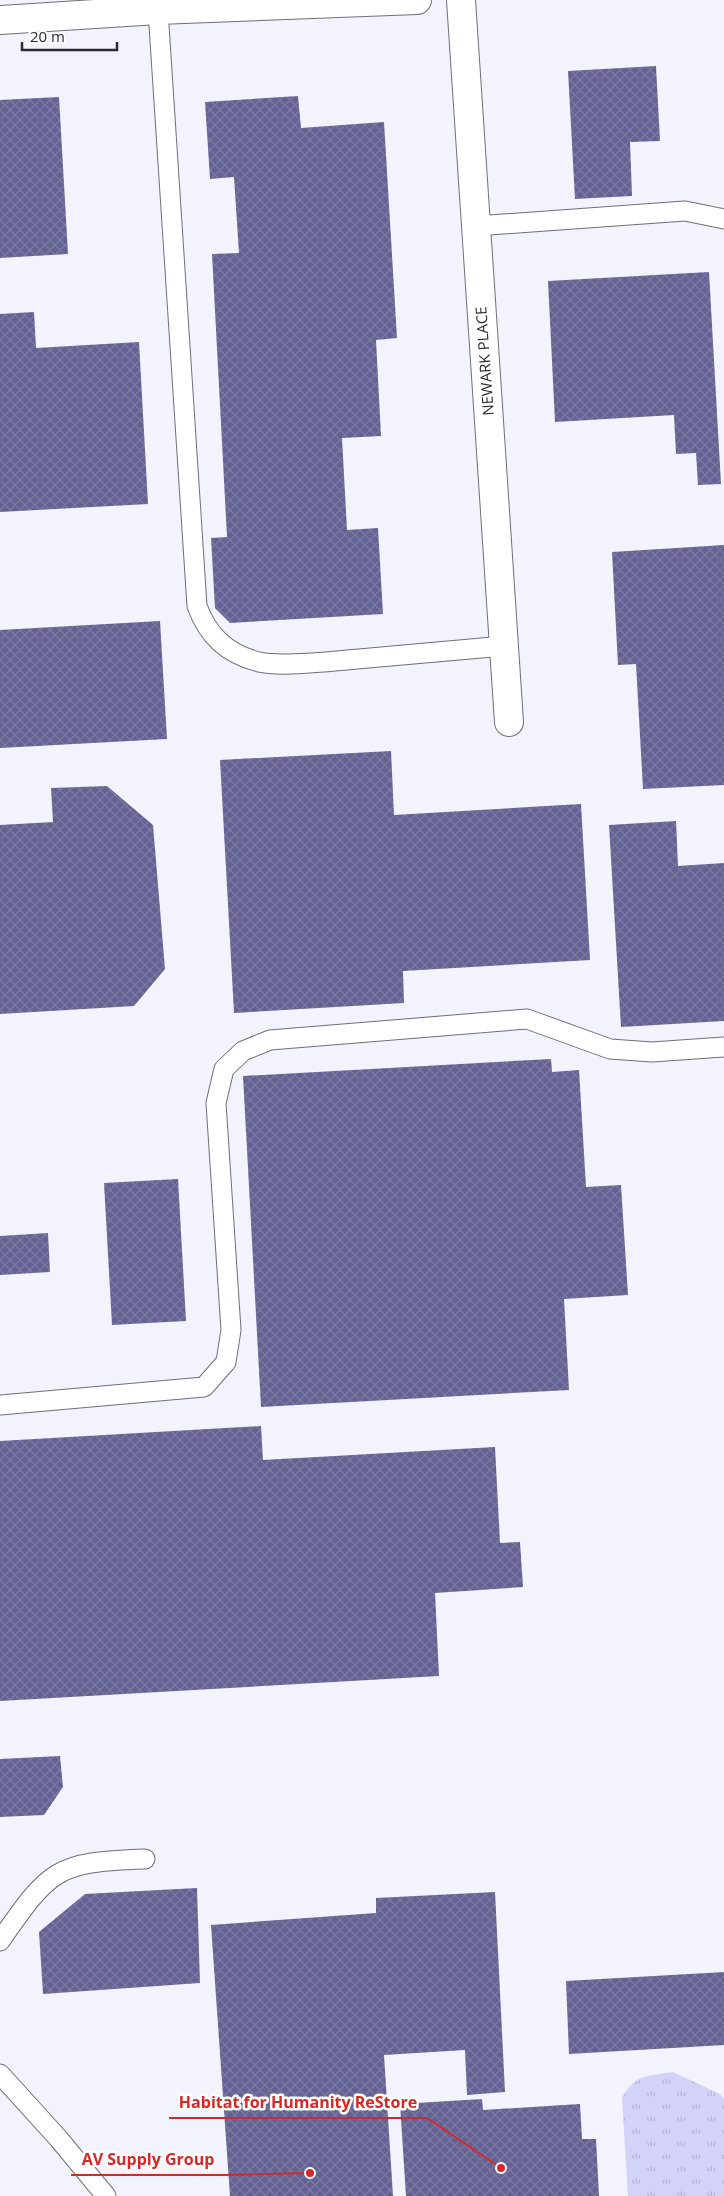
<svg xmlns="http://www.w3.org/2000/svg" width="724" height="2196" font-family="'Open Sans',sans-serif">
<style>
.grass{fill:url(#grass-tufts)}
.building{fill:url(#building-cross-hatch)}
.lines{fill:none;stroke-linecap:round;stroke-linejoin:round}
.service-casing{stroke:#6e6e7d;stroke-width:21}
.minor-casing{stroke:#6e6e7d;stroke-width:30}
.service{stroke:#fff;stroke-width:19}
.minor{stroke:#fff;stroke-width:28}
.labels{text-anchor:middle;stroke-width:5;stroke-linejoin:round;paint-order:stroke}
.street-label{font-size:15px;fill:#292930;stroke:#fff}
.leader{fill:none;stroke:#d62828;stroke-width:2}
.callout-dot{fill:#d62828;stroke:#fff;stroke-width:2}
.callout-label{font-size:16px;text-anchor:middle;font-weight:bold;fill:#d62828;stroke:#fff;stroke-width:5;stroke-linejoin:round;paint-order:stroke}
</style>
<defs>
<pattern id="grass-tufts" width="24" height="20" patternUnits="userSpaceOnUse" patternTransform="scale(1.25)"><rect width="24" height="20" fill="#d3d3f9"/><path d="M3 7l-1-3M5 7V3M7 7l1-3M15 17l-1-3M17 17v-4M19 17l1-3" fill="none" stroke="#b5b5d6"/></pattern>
<pattern id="building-cross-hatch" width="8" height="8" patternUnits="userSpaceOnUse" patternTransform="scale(1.25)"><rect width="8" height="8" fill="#646294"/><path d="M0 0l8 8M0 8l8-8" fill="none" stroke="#7b799f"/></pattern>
</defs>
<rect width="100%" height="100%" fill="#f2f3fd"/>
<path class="grass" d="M673,2072l47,22 4,5v97h-96l-6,-98c13,-24 26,-22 51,-26z"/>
<g class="building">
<path d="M656,66l4,75 -30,1 2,54 -57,3 -7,-128z"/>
<path d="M298,96l3,32 83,-6 13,216 -21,2 5,96 -39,2 5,92 31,-2 5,86 -153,9 -15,-15 -4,-70 16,-1 -15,-283 27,-1 -5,-76 -24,2 -5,-77z"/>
<path d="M59,97l9,157 -68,4v-158z"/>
<path d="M709,272l12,212 -23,1 -2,-32 -20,1 -2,-39 -119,7 -7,-141z"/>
<path d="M34,312l2,36 103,-6 9,162 -148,8v-198z"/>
<path d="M724,545v240l-81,4 -7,-125 -18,1 -6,-113z"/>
<path d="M160,621l7,118 -167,9v-118z"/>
<path d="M391,751l3,64 187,-11 9,156 -187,11 1,32 -170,10 -14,-253z"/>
<path d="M107,786l46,39 12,144 -31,37 -134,8v-189l53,-3 -2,-34z"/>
<path d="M676,821l2,45 46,-3v158l-103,6 -12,-202z"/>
<path d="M551,1059l1,13 27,-2 7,117 35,-2 7,110 -64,4 5,91 -308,17 -18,-331z"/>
<path d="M178,1179l8,142 -74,4 -8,-142z"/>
<path d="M48,1233l2,39 -50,3v-39z"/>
<path d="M261,1426l2,34 232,-13 5,96 20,-1 3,45 -88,6 4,83 -439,25v-260z"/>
<path d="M60,1756l3,31 -19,28 -44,2v-58z"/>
<path d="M197,1888l3,95 -157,11 -4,-62 46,-38z"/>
<path d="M495,1892l10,200 -38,3 -2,-45 -81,5 9,141h-163l-19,-271 165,-12v-15z"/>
<path d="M724,1972v73l-155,9 -3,-73z"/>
<path d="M482,2099l1,11 97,-6 2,35h14l3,57h-193l-6,-92z"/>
</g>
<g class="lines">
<g class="service-casing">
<g id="service">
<path d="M158,10l39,596c11,30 30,48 62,56 21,5 66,0 88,-2 52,-5 104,-9 157,-14"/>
<path d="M476,226l209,-15 39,8"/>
<path d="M0,1405l204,-18 22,-25 5,-32 -15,-227 8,-34 19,-18 27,-11 257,-21 83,30 42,3 72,-5"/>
<path d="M0,1941c50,-72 56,-79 145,-82"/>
<path d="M0,2074l58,64 48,58"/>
</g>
</g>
<g class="minor-casing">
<g id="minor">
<path d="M461,0l48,722"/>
<path d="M0,20l158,-10 259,-10"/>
</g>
</g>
<use href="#service" class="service"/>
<use href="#minor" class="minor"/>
</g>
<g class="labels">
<g class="street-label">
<text transform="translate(485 361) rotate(-94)" y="5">NEWARK PLACE</text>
</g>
</g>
<path class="leader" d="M501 2168L427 2118H169M310 2173L224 2175H71"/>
<g class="callout-dot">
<circle cx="501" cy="2168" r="5"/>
<circle cx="310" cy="2173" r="5"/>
</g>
<g class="callout-label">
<text x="298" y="2108">Habitat for Humanity ReStore</text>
<text x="148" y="2165">AV Supply Group</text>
</g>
<path d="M22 42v8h95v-8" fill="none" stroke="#292930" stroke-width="2.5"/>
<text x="30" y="42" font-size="15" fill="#292930" stroke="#ffffff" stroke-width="4" paint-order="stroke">20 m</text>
</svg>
